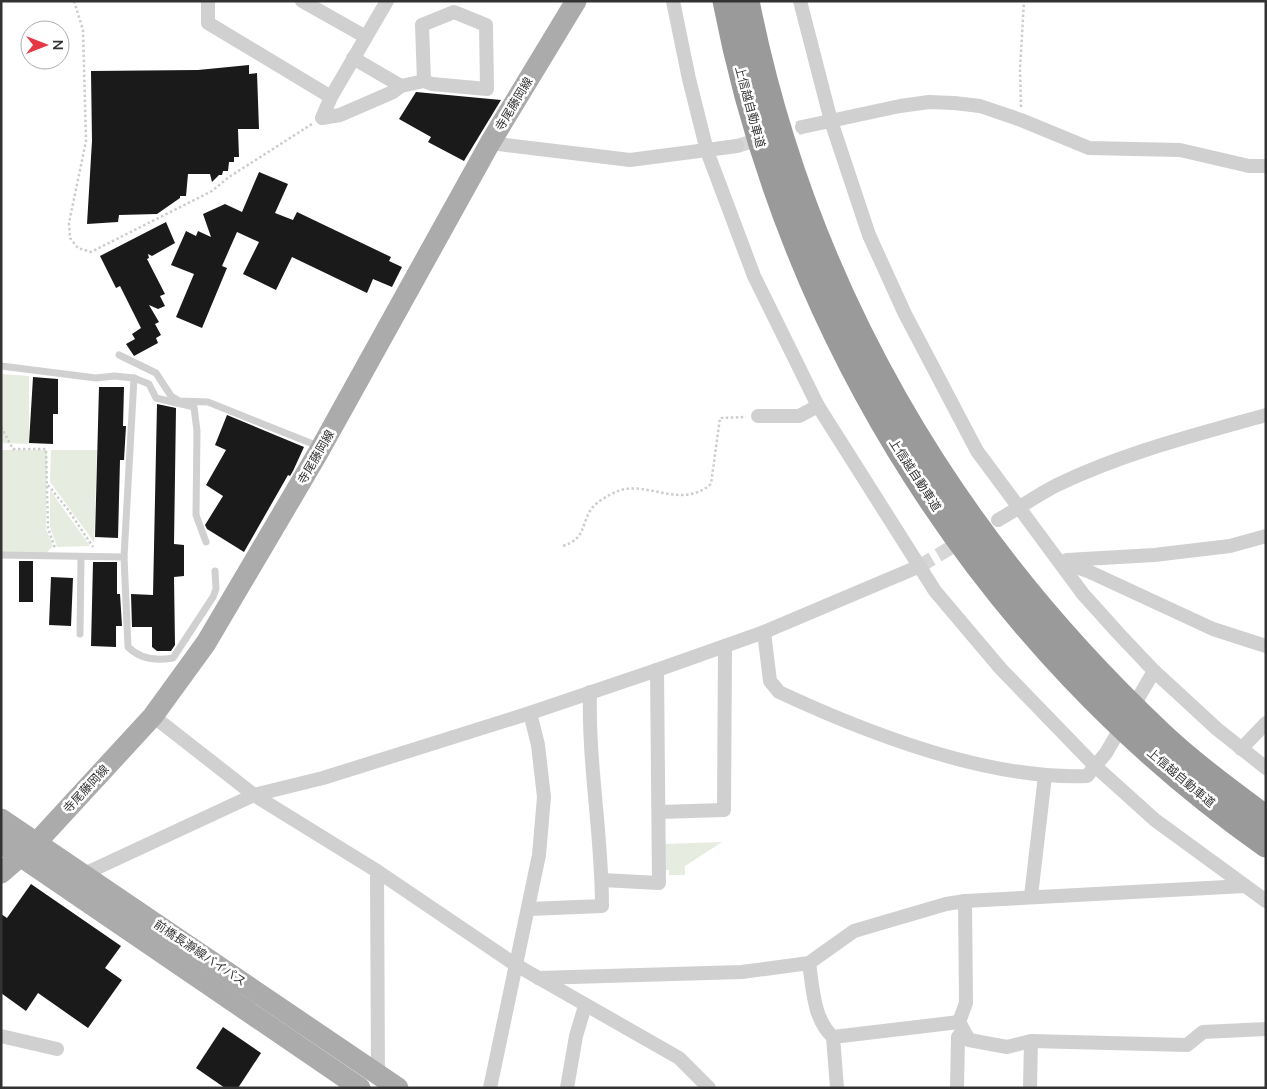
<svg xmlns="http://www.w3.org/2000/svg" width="1267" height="1089" font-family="'Nunito Sans','Noto Sans JP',sans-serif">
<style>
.green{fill:#e6ecdf}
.building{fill:#1a1a1a}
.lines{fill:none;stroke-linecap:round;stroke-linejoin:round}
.minor-tunnel{stroke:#d6d6d6;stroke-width:14;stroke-dasharray:14 7;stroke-linecap:butt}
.path{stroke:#cdcdcd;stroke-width:2.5;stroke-dasharray:2.5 2.5;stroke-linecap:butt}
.service{stroke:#d0d0d0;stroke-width:7}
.minor{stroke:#d0d0d0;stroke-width:14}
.primary{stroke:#ababab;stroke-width:21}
.motorway{stroke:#9a9a9a;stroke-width:25}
.labels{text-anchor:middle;stroke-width:5;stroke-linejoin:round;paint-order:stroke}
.street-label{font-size:12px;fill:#333;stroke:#fff}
</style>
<rect width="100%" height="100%" fill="#fff"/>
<g class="green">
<path d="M1,374l28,2v68l-28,-1z"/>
<path d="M1,450h46l-1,79 7,17 -8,8h-44z"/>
<path d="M51,450h46l-3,92 -44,-60z"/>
<path d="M50,490l40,56 -33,1 -7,-20z"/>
<path d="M722,842l-37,24v9h-16v-5h-6v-26z"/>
</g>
<g class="building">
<path d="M249,65v9l8,-1 2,56h-21l1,28h-5v5h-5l-1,9h-5l-1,4h-3l-7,7 -2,-8h-22l-2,22h-6v2l-23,16 -38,1 -1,7 -31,2 5,-83 -1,-70 107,-1z"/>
<path d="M416,92l85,8 -37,61 -36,-19 3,-5 -32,-18z"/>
<path d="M259,172l29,12 -13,29 18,7 4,-8 94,45 -2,4 13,6 -10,20 -19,-8 -6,14 -75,-36 -16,33 -33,-16 16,-32 -22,-10 -15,34 5,2 -25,60 -26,-11 18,-43 -23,-9 15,-34 10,5 2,-5 13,6 -8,-23 22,-10 17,8z"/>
<path d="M166,222l9,21 -23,13 -4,-2 1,4 -2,1 18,35 -5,2 5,10 -7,3 -9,-4 10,17 -4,2 6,11 -5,3 2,5 -24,13 -8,-12 9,-5 -3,-5 9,-6 -21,-42 -4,2 -16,-32z"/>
<path d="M33,377l25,2v35h-5v30l-24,-1z"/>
<path d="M99,387h25l-1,39h3l-2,34h-4l-2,78 -23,-1z"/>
<path d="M157,404l19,4 -2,136 10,1v31l-10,1 1,68 -4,6h-14l-5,-4v-20h-20l-1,-33 22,1z"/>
<path d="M227,415l77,32 -11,24 -3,5 -2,-1 -44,77 -37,-23 -2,-4 18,-29 -17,-11 20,-35 -11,-5z"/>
<rect x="19" y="561" width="14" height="41"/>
<path d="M93,562h24v32h3l2,32h-6v21l-25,-1z"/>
<path d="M51,577l22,1 -2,48 -22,-1z"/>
<path d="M31,884l90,62 -16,22 17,12 -34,48 -50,-35 -12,18 -25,-18v-79l6,4z"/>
<path d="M223,1027l38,26 -23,35h-13l-29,-20z"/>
</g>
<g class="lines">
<g class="minor-tunnel">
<path d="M737,146l65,-19"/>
<path d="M920,566l47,-28"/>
</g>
<g class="path">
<path d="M74,1l9,29 3,111 -17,82 1,15 8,10 13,4 121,-61 17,-14 83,-53"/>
<path d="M1021,107l-1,-38 4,-68"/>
<path d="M1,427l12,22h33l2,79 7,20"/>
<path d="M48,485l21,26 24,36"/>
<path d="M563,546c22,-8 17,-17 27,-35 5,-9 19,-16 28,-20 29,-11 63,19 93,-7l9,-66 26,-1"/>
</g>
<g class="service">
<path d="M119,355l37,18 15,23 8,5 29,1 110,44"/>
<path d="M1,366l95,12 18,-2 20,2 15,6 7,14 38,9 3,24 -1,84 10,27"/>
<path d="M134,378l-10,179 4,90c12,12 28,14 45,11l40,-61 3,-8 -1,-18"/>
<path d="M1,555l123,2"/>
<path d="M80,634l1,-77"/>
</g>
<g class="minor">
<path d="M208,1v22l123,74"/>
<path d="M302,1l64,36"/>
<path d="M387,1l-56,96 -9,21 18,-3 53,-23 8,-6 23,-5 8,3 55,5 -1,-64 -32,-13 -32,13 2,56"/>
<path d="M673,1l16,78 18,72 47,125 64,130 117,185 66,78 94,97 60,54 111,81"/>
<path d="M800,1l31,120 38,114 36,79 72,137 106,143 36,40 35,37 63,58 49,39"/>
<path d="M353,58l48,28"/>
<path d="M802,127l98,-21 29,-4 25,1 26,3 41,14 68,28 91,2 69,16h17"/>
<path d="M490,143l140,17 107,-14"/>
<path d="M758,416h41l19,-10"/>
<path d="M998,520c20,-11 39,-25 59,-35 66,-32 138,-50 209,-70"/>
<path d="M1058,560l32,12 123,57 53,17"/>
<path d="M1067,560l87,-5 76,-9 36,-10"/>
<path d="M764,632l6,49 9,11c88,41 210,88 308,84l19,-23 48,-82"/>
<path d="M153,716l101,79 123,76 139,94 163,93 30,30"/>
<path d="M1241,749l25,-26"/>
<path d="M659,812l65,-2 1,-164"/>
<path d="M377,871l1,204"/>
<path d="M84,874l170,-79 69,-17 207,-65 127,-43 107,-38 156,-66"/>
<path d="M602,880l57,3 -2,-213"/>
<path d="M1031,896l14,-120"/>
<path d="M965,901l1,102 -7,19 10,18 38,7 24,-6 156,4 16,-13 63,-3"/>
<path d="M529,909l73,-3c0,-72 -14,-142 -12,-214"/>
<path d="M809,963c4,25 4,56 24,74"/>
<path d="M538,978l204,-6 67,-9 45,-32 92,-27 19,-3 280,-15"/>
<path d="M1,1036l56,13"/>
<path d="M490,1088l49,-233 5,-58 -6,-52 -8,-32"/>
<path d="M567,1088l9,-52 9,-30"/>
<path d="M837,1088l-4,-51 126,-15"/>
<path d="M957,1088l1,-51 5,-7"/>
<path d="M1030,1088l1,-47"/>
</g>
<g class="primary">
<path d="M1,819l397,269"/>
<path d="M1,843l359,245"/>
<path d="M1,873l36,-31 116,-126 53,-73 112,-190 172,-310 86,-142"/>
</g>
<g class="motorway">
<path d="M725,1c65,337 260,646 541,844"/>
<path d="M747,1c57,286 202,534 414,733 33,31 69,57 105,84"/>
</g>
</g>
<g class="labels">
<g class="street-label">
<text transform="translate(514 104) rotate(-59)" y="4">寺尾藤岡線</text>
<text transform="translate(750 107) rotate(75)" y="4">上信越自動車道</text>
<text transform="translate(316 457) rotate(-60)" y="4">寺尾藤岡線</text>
<text transform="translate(915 475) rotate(57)" y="4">上信越自動車道</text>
<text transform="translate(1181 778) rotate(40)" y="4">上信越自動車道</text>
<text transform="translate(86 789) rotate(-47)" y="4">寺尾藤岡線</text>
<text transform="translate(200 953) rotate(34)" y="4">前橋長瀞線バイパス</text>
</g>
</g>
<rect width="1267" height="1089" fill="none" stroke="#333333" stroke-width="5"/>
<g transform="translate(45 45) rotate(90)"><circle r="24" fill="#ffffff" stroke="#adadad"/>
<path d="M0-4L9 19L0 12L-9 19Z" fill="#e63946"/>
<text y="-8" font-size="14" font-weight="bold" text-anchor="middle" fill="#333333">N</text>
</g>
</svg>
